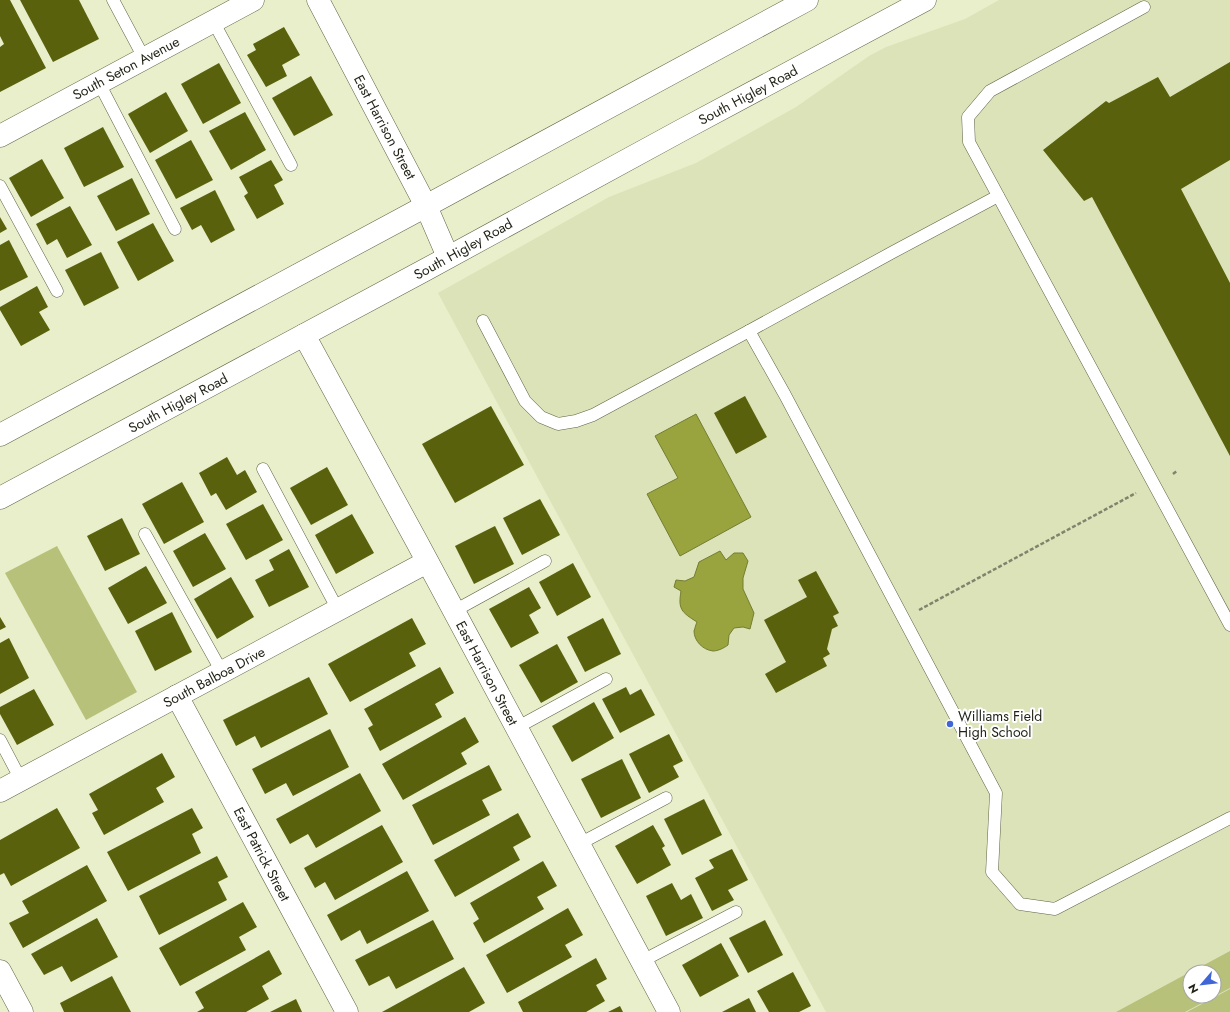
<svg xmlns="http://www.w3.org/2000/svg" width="1230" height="1012" font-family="Jost,sans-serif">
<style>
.built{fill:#dce3b9;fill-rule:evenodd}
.green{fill:#b7c17a}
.water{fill:#99a43e;stroke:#747d31}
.building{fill:#5a610d}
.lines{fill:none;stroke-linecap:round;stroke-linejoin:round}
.service-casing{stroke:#5f6344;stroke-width:13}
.minor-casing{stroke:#5f6344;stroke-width:23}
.tertiary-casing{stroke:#5f6344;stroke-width:23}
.secondary-casing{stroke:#5f6344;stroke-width:23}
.path{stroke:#80846c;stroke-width:2.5;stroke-dasharray:4 2;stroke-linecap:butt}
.service{stroke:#fff;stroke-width:12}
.minor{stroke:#fff;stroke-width:22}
.tertiary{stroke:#fff;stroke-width:22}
.secondary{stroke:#fff;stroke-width:22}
.poi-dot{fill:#3f65d7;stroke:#fff;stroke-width:1.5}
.labels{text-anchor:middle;stroke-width:4;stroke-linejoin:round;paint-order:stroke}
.street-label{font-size:14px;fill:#1f2114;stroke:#fff}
.poi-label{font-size:14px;fill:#1f2114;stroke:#fff;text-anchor:start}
</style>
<rect width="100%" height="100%" fill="#e9efcb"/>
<path class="built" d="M999,0h231v1012h-404l-388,-719 171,-96 87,-34 100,-56 73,-51 17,-9 79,-28zM1190,972h24v24h-24z"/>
<g class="green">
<path d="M57,546l80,146 -51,28 -81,-147z"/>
<path d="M1230,951v37l-45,24h-69l74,-40v24h24v-24h-23z"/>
<path d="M1230,989v23h-43z"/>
</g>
<g class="water">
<path d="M696,414l55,103 -71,39 -33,-62 31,-16 -23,-42z"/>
<path d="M720,551l6,9 8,-7h9l5,8 -5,17v11l11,24 -4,16 -7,-2 -9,1 -5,7 -1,10c-4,3 -10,6 -15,6 -10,-1 -19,-10 -19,-20 1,-3 2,-7 3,-9 -16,-10 -19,-13 -16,-31l-7,-4 2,-7 9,1 9,-4 5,-15z"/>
</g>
<g class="building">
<path d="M0,0h10l36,68 -46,24v-45l4,-3 -4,-8z"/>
<path d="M20,0h59l20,39 -46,23z"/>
<path d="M284,27l16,28 -18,10 5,11 -21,11 -19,-32 9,-5 -3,-6z"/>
<path d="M1230,62v98l-49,29 49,94v173l-138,-259 -8,4 -41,-51 63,-49 3,2 49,-26 12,20z"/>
<path d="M219,63l22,40 -38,21 -22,-40z"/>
<path d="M311,76l22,39 -39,21 -22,-38z"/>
<path d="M166,92l22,39 -38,22 -22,-39z"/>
<path d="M245,112l21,38 -35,20 -22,-39z"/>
<path d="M103,127l21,40 -40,20 -20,-39z"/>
<path d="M191,140l22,40 -37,19 -21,-39z"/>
<path d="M42,159l22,39 -33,19 -22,-39z"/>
<path d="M271,160l12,20 -9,5 10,19 -27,15 -13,-23 4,-3 -9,-16z"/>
<path d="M132,178l18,36 -34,17 -19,-35z"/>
<path d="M215,190l20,40 -24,13 -10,-18 -9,5 -12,-22z"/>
<path d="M70,206l22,39 -25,13 -10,-19 -10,6 -11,-21z"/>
<path d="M0,217l7,12 -7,4z"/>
<path d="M153,223l21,38 -36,20 -21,-39z"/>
<path d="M9,240l19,37 -28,14v-46z"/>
<path d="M101,252l18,36 -35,18 -19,-36z"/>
<path d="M37,286l11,21 -9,5 11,18 -29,16 -21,-36v-3z"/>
<path d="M745,396l22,41 -31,17 -22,-41z"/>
<path d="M491,406l33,59 -69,38 -33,-59z"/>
<path d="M227,457l10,18 8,-5 12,22 -31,18 -10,-17 -5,3 -12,-23z"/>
<path d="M327,467l21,38 -37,20 -21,-37z"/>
<path d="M182,482l22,40 -40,22 -22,-40z"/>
<path d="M540,499l20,36 -38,20 -19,-37z"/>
<path d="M263,504l20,36 -37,20 -20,-36z"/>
<path d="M352,514l22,39 -38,21 -21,-39z"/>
<path d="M122,518l18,36 -35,17 -18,-35z"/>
<path d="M495,526l19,38 -40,20 -19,-38z"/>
<path d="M205,533l21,36 -33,18 -20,-36z"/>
<path d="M289,549l20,38 -40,20 -14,-27 19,-10 -5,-10z"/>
<path d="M573,563l18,34 -34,19 -18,-34z"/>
<path d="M146,566l21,37 -39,21 -20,-36z"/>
<path d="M816,571l23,42 -6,3 5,10 -6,3 -5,20 3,5 -7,4 4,8 -51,27 -11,-19 21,-12 -22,-42 43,-23 -9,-17z"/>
<path d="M231,577l23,40 -37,22 -23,-40z"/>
<path d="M529,587l12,21 -12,7 10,18 -28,15 -22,-39z"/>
<path d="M172,612l20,40 -37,19 -20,-40z"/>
<path d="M0,617l6,10 -6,3z"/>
<path d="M412,618l14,26 -17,9 7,13 -66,36 -22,-38z"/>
<path d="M603,618l18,36 -36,18 -18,-35z"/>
<path d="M9,638l20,40 -29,16v-51z"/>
<path d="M557,644l21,38 -37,21 -22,-38z"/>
<path d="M440,667l14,26 -19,11 7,13 -62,34 -12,-23 5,-3 -9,-16z"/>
<path d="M309,677l19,37 -67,34 -6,-12 -19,10 -13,-26z"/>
<path d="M626,687l4,8 11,-6 14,26 -35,18 -18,-34z"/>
<path d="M34,689l20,36 -37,20 -17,-31v-7z"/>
<path d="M594,702l20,36 -42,24 -20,-36z"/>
<path d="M465,717l14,25 -18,11 6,11 -64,36 -21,-36z"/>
<path d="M330,729l19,38 -56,29 -7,-13 -21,11 -13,-25z"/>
<path d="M669,734l14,27 -10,5 6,11 -30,16 -20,-39z"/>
<path d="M162,753l13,24 -19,11 8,14 -60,33 -12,-22 6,-3 -9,-16z"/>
<path d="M622,759l19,39 -40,20 -20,-39z"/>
<path d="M489,765l13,25 -20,10 8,15 -57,30 -21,-40z"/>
<path d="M360,773l21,38 -65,37 -8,-14 -18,10 -14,-25z"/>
<path d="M704,799l18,36 -40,20 -18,-36z"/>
<path d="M57,808l23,40 -69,38 -7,-13 -4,2v-35z"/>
<path d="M192,808l11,20 -11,6 9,19 -73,38 -21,-39z"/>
<path d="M518,813l13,24 -18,10 7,13 -65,37 -21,-37z"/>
<path d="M382,825l21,37 -68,38 -10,-18 -10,6 -11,-20z"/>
<path d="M653,825l12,21 -3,2 9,17 -34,19 -22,-38z"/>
<path d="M732,849l16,31 -20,10 6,10 -22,11 -17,-33 19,-10 -5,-8z"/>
<path d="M217,856l11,21 -10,5 9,18 -68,35 -20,-39z"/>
<path d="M543,861l14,25 -20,11 7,12 -60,34 -11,-20 6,-4 -9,-16z"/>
<path d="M87,865l20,36 -84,47 -14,-25 20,-10 -7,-12z"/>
<path d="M407,871l22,40 -62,33 -7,-14 -19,11 -14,-26z"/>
<path d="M672,883l9,17 10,-6 12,24 -37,18 -20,-40z"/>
<path d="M243,902l14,25 -18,10 7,13 -66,36 -21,-38z"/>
<path d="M568,908l15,27 -18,10 7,12 -65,36 -21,-38z"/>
<path d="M97,918l21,39 -47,25 -9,-16 -18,9 -13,-21z"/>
<path d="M433,920l21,39 -58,30 -7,-13 -20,10 -14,-26z"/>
<path d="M765,920l18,35 -35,18 -19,-35z"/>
<path d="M721,943l18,33 -39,21 -18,-32z"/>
<path d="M269,950l13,24 -20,12 7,13 -23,13h-49l7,-4 -9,-16z"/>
<path d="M596,958l11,21 -11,6 9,16 -19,11h-63l-5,-10z"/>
<path d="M464,967l21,36 -16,9h-87z"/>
<path d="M793,972l18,34 -12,6h-30l-12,-21z"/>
<path d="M112,976l19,36h-67l-4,-9z"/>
<path d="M749,998l7,14h-34z"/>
<path d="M296,999l6,13h-32z"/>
<path d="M620,1006l3,6h-15z"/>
</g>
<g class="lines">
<g class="service-casing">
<g id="service">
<path d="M113,0l31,58"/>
<path d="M1144,7l-154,84 -22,26 1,25 261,483"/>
<path d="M213,21l78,144"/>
<path d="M99,83l76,146"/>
<path d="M0,186l57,105"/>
<path d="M998,196l-105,56 -144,79 36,64 211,398 -4,79 28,32 35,5 175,-91"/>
<path d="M483,321l42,80 16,16 17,7 18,-3 17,-6 156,-84"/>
<path d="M263,469l75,141"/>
<path d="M145,534l77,138"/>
<path d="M454,611l91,-50"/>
<path d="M516,728l90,-49"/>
<path d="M0,740l21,40"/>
<path d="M579,844l87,-46"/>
<path d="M642,961l94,-49"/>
</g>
</g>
<g class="minor-casing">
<g id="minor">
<path d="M318,0l108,206 22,51"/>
<path d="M0,136l253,-136"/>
<path d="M304,335l113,207 252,470"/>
<path d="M177,696l170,316"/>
<path d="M0,791l427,-229"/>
</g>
</g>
<g class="tertiary-casing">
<path id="tertiary" d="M0,971l22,41"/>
</g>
<g class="secondary-casing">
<g id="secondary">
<path d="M0,435l426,-229 381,-206"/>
<path d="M0,498l425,-228 257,-140 243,-130"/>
</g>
</g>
<g class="path">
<path d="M1173,474l4,-3"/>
<path d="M919,610l217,-117"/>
</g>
<use href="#service" class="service"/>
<use href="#minor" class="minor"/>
<use href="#tertiary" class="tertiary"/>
<use href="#secondary" class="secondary"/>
</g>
<circle class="poi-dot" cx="950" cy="724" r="4"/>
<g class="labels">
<g class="street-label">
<text transform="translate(126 68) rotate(-28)" y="5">South Seton Avenue</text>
<text transform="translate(748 95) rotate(-28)" y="5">South Higley Road</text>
<text transform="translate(385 127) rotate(62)" y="5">East Harrison Street</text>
<text transform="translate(463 249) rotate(-29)" y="5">South Higley Road</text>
<text transform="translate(178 403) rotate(-28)" y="5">South Higley Road</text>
<text transform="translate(487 673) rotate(62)" y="5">East Harrison Street</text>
<text transform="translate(214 677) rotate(-28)" y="5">South Balboa Drive</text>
<text transform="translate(262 854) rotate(62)" y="5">East Patrick Street</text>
</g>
<g class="poi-label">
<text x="958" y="721">Williams Field<tspan x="958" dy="16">High School</tspan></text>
</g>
</g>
<g transform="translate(1202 984) rotate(242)"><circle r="19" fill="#ffffff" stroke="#a5a6a1"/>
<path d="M0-3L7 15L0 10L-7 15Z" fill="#3f65d7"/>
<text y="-6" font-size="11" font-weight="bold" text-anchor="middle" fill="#1f2114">N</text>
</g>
</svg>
